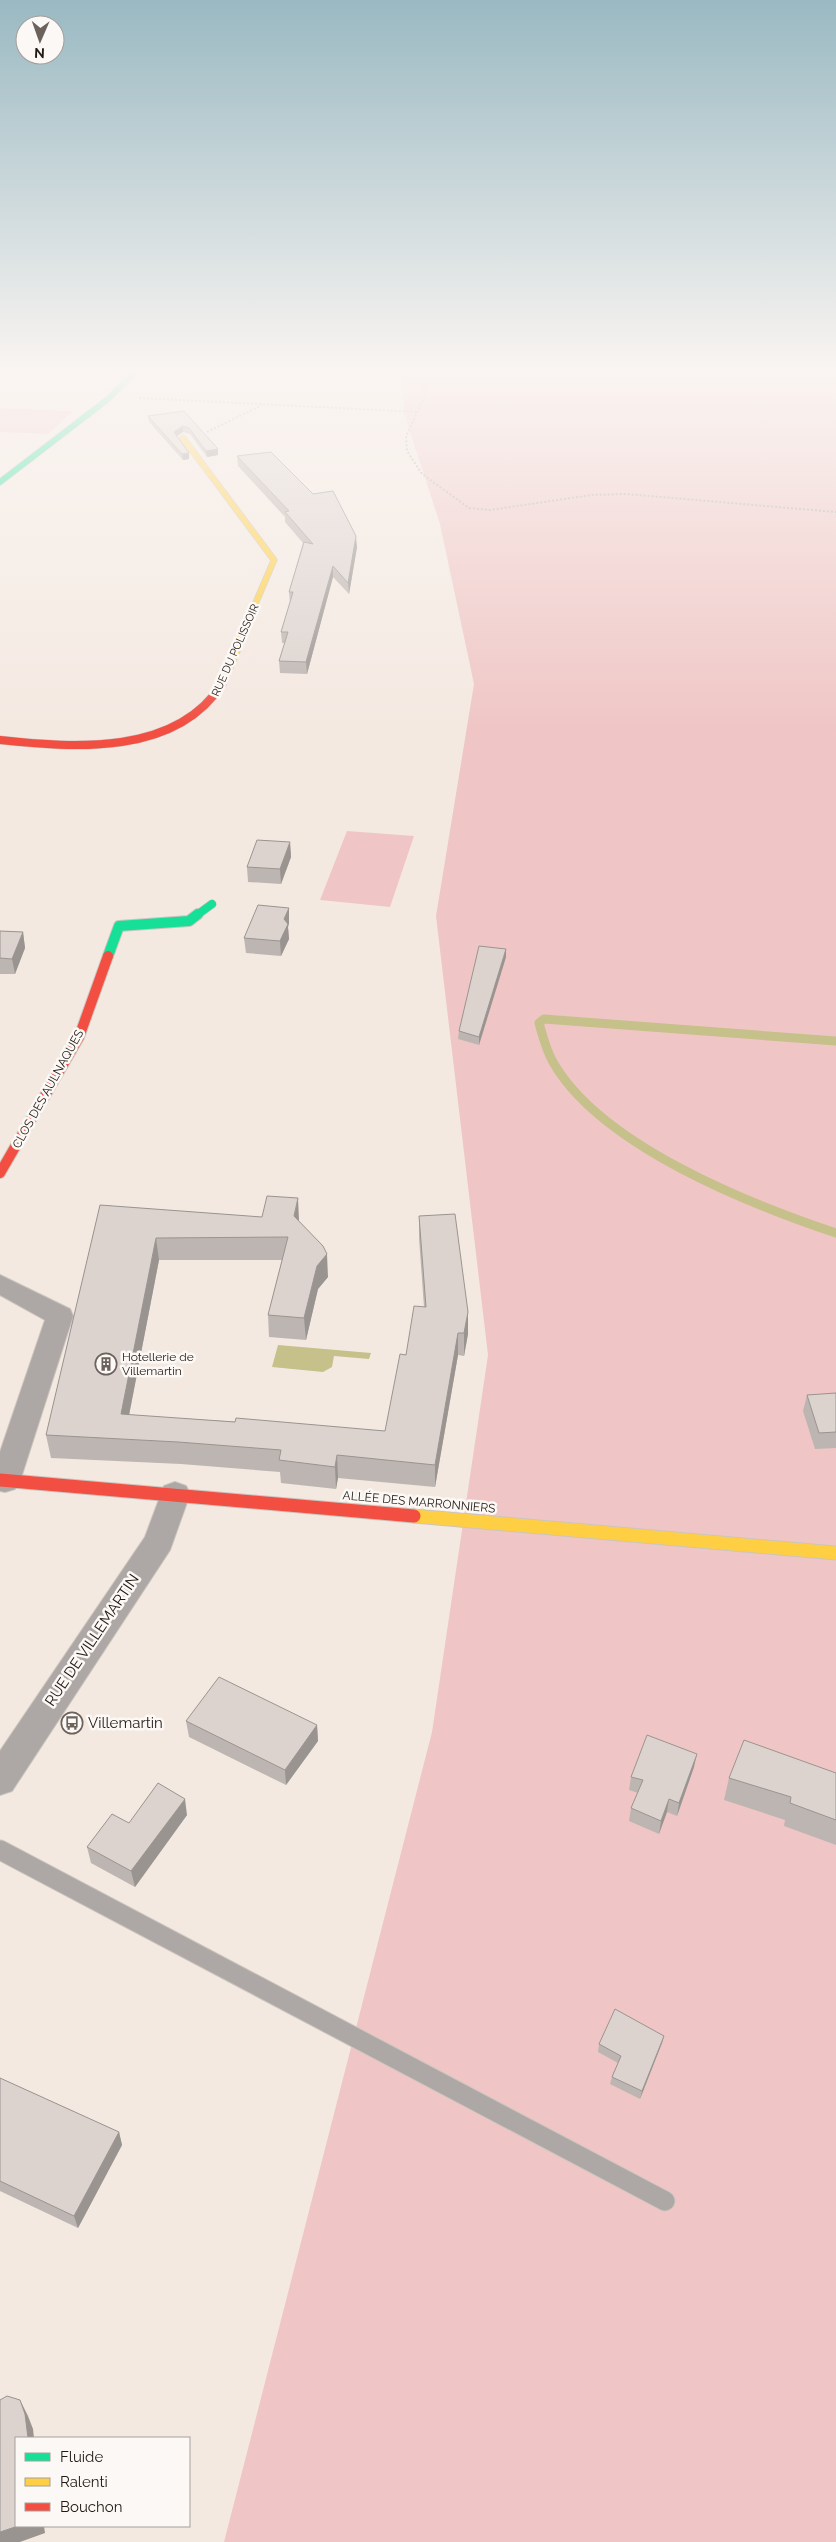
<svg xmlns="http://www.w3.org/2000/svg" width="836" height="2542" font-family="Raleway,sans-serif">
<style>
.green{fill:#efc6c5}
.water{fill:#c6c08a}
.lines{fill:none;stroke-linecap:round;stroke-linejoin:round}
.stream{stroke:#c6c08a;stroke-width:9}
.lane-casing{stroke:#ccc5be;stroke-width:21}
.street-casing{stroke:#ccc5be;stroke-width:2}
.fast-far2-casing{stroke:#ccc5be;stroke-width:7}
.fast-far1-casing{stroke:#ccc5be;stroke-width:9}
.fast-casing{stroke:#ccc5be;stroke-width:12}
.slow-far2-casing{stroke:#ccc5be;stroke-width:7}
.slow-far1-casing{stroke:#ccc5be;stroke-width:9}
.slow-casing{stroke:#ccc5be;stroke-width:15}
.jam-far2-casing{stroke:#ccc5be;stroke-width:9}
.jam-far1-casing{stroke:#ccc5be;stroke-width:12}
.jam-casing{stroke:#ccc5be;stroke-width:15}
.path{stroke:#b3ada8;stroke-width:2;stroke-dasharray:2 2;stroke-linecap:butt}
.lane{stroke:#ada8a5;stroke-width:19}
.street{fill:#ada8a5;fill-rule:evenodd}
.fast-far2{stroke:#16e098;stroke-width:5.5}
.fast-far1{stroke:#16e098;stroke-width:8}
.fast{stroke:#16e098;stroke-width:10}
.slow-far2{stroke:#ffcf43;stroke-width:5.5}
.slow-far1{stroke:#ffcf43;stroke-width:8}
.slow{stroke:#ffcf43;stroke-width:13}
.jam-far2{stroke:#f24e42;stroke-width:8}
.jam-far1{stroke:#f24e42;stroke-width:10}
.jam{stroke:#f24e42;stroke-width:13}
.wall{fill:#bdb5b1}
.shaded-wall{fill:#9a9490}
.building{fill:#dcd3ce;stroke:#9a9490}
.labels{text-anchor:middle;stroke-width:5;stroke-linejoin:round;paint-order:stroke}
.far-street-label{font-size:11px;fill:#211a14;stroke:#fcf8f5}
.street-label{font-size:12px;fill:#211a14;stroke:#fcf8f5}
.poi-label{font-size:12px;fill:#211a14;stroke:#fcf8f5;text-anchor:start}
.near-street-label{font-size:15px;fill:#211a14;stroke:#fcf8f5}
.near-poi-label{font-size:15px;fill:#211a14;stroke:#fcf8f5;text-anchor:start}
</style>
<rect width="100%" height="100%" fill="#f4e9e1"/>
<g class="green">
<path d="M402,371h434v2171h-612l208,-810 56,-377 -52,-439 38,-232 -34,-160 -36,-111z"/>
<path d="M0,408l73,3 -25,23 -48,-2z"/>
<path d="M347,831l67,5 -24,71 -70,-7z"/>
</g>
<path class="water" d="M278,1345l93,8 -2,6 -35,-3 -2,11 -9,5 -51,-5z"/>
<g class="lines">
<path class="stream" d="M836,1041l-292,-22 -5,4c4,14 7,27 14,39 47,83 196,142 283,171"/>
<g class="lane-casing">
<path id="lane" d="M0,1850l665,351"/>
</g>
<g class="street-casing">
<g id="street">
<path d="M0,1275l70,34 3,7 -53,165 -5,8 -10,3 -5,-1v-39l45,-132 -45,-25z"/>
<path d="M175,1482l11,4 4,8 -20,56 -158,241 -12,4v-44l145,-214 19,-51z"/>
</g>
</g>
<g class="fast-far2-casing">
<path id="fast-far2" d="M0,482l108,-83 28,-28"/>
</g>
<g class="fast-far1-casing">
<path id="fast-far1" d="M197,915l15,-11"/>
</g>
<g class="fast-casing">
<path id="fast" d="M108,956l11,-30 70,-5 9,-7"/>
</g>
<g class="slow-far2-casing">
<path id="slow-far2" d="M183,438l91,122 -20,47"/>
</g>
<g class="slow-far1-casing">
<path id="slow-far1" d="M222,684l33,-78"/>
</g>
<g class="slow-casing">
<path id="slow" d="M414,1516l422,37"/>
</g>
<g class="jam-far2-casing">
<path id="jam-far2" d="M0,740c74,8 176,16 222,-56"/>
</g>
<g class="jam-far1-casing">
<path id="jam-far1" d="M0,1173l79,-136 29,-81"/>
</g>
<g class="jam-casing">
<path id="jam" d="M0,1480l414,36"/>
</g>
<g class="path">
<path d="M173,371v2"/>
<path d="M416,371l10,23 -20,42 1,15 15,23 47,34 21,2 101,-15 35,-1 210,18"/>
<path d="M139,398l279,14"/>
<path d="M207,432l55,-27"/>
</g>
<use href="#lane" class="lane"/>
<use href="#street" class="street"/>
<use href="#fast-far2" class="fast-far2"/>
<use href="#fast-far1" class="fast-far1"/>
<use href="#fast" class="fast"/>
<use href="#slow-far2" class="slow-far2"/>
<use href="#slow-far1" class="slow-far1"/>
<use href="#slow" class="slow"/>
<use href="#jam-far2" class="jam-far2"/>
<use href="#jam-far1" class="jam-far1"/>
<use href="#jam" class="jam"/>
</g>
<g class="wall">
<path d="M184,411l34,38v6l-11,2 -17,-23 -7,-2 -6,4 12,17v6l-6,1 -34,-38 -1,-6z"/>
<path d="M237,456l120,91 -8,47 -16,-17 -26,97 -27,-1 -1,-12 6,-18h-3l-1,-11 9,-29 -1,-11 14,-49 -18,-21v-5l-47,-51z"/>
<path d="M290,842l1,15 -10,27 -33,-2 -1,-15z"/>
<path d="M289,923l-1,4 1,12 -8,17 -35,-3 -2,-15z"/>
<path d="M0,931l23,1 2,16 -10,26h-15z"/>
<path d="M506,957l-27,88 -21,-6 1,-8z"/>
<path d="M100,1205l199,15v2l29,55 -10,12 -12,51 -37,-3 -1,-22 14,-55h-123l-30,155 256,16 21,-76 18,-48 -5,-69v-22l49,96v22l-4,22 -6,-1 -23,132 -97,-9 -2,11 -55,-6 -1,-11 -99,-8 -130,-6 -5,-23z"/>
<path d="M836,1393v55l-21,1 -12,-38 4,-16z"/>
<path d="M186,1721l131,4 1,16 -32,44 -97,-48z"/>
<path d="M694,1767l-17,49 -10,-4 -8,22 -30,-13 2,-13 7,-15 -9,-3 2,-13z"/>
<path d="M836,1773v72l-52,-19 1,-6 -61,-20 5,-22z"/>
<path d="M187,1815l-52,72 -44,-24 -4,-16 42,-24z"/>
<path d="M664,2036l-2,7 -22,56 -30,-15 2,-7 6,-14 -20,-11 1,-8z"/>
<path d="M0,2078l119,54 3,13 -44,83 -78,-37z"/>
</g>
<g class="shaded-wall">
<path d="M183,426v6l-9,6v-6z"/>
<path d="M218,449v6l-11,2 -1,-6z"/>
<path d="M189,453v6l-6,1 -1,-6z"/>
<path d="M356,536l1,11 -8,47 -1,-11z"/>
<path d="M333,566v11l-26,97 -1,-12z"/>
<path d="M290,842l1,15 -10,27 -1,-15z"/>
<path d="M289,908v15l-1,4 1,12 -8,17 -1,-15 4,-22z"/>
<path d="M23,932l2,16 -10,26 -3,-15z"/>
<path d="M506,949v8l-27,88v-8z"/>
<path d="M298,1198l1,22 -4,19 -1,-23z"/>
<path d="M156,1238l3,22 -34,176 -4,-22z"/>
<path d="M327,1254l1,23 -10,12 -12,51 -2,-22 13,-52z"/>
<path d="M468,1312v22l-4,22v-23z"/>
<path d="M458,1333v22l-23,132v-22z"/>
<path d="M337,1455l1,23 -2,11 -1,-22z"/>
<path d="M317,1725l1,16 -32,44 -1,-15z"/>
<path d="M697,1754l-3,13 -17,49 2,-13z"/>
<path d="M185,1799l2,16 -52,72 -4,-16z"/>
<path d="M669,1799l-2,13 -8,22 2,-13z"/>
<path d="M664,2036l-2,7 -22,56 2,-8z"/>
<path d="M119,2132l3,13 -44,83 -4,-12z"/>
<path d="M20,2400l8,16 5,13 1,9h-6z"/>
<path d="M18,2526h26l1,7 -25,9h-20v-10z"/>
</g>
<g class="building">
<path d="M184,411l34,38 -12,2 -17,-23 -6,-2 -9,6 15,21 -7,1 -34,-38z"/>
<path d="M271,452l42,42 20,-3 23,45 -8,47 -15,-17 -27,96 -27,-1 9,-29h-7l12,-40h-4l15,-50 9,2 -28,-32 4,-1 -52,-55z"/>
<path d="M257,840l33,2 -10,27 -33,-2z"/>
<path d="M258,905l31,3 -5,11 4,5 -8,17 -36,-3z"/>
<path d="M0,931l23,1 -11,27 -12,-1z"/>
<path d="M479,946l27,3 -27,88 -20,-6z"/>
<path d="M267,1196l31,2 -4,18 29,30 4,8 -10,12 -13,52 -36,-3 20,-78 -132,1 -35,176 114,8 1,-4 149,13 15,-77 6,1 8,-49 12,1 -7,-91 36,-2 13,98 -4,21h-6l-23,132 -98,-10 -2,12 -56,-7 2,-10 -103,-8 -132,-7 54,-230 162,12z"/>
<path d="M836,1393v39l-17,1 -12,-38z"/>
<path d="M219,1677l98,48 -32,45 -99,-49z"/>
<path d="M647,1735l50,19 -18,49 -10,-4 -8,22 -30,-13 12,-28 -12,-3z"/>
<path d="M744,1740l92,33v47l-46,-17 1,-6 -62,-19z"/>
<path d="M158,1783l27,16 -54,72 -44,-24 25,-33 17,9z"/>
<path d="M615,2009l49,27 -22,55 -30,-14 9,-21 -22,-12z"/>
<path d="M0,2078l119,54 -45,84 -74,-35z"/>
<path d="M7,2396l13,4 5,14 3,24h-12v88h2l-18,6v-132z"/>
</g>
<linearGradient id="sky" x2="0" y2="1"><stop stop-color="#9ab9c2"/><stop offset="0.51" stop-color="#faf5f2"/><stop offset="1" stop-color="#faf5f2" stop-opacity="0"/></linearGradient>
<rect width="836" height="727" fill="url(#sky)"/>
<defs>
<g id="building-ring" transform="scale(1.125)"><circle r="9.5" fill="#fcf8f5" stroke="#6b625c" stroke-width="1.5"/><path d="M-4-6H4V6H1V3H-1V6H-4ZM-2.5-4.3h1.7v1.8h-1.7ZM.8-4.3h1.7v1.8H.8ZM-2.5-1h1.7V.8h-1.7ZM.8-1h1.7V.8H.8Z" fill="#6b625c"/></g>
<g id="bus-ring" transform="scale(1.125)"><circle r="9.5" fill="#fcf8f5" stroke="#6b625c" stroke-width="1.5"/><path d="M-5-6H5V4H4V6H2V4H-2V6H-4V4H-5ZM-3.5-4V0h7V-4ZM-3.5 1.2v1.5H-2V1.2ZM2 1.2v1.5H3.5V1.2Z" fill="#6b625c"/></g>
</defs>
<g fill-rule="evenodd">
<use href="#building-ring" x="106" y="1364"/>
<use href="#bus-ring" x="72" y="1723"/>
</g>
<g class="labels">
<g class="far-street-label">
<text transform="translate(235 650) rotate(-66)" y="4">RUE DU POLISSOIR</text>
</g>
<g class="street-label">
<text transform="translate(48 1089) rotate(-61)" y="4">CLOS DES AULNAQUES</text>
<text transform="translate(419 1502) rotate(5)" y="4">ALLÉE DES MARRONNIERS</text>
</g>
<g class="poi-label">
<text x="122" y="1361">Hotellerie de<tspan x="122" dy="14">Villemartin</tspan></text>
</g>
<g class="near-street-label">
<text transform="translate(92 1640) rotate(-56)" y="5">RUE DE VILLEMARTIN</text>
</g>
<g class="near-poi-label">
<text x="88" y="1728">Villemartin</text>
</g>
</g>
<rect x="15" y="2437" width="175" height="90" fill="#fcf8f5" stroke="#a49f9b"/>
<rect x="25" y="2453" width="25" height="8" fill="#16e098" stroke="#a49f9b"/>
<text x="60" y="2462" font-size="15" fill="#211a14">Fluide</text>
<rect x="25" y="2478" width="25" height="8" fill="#ffcf43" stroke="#a49f9b"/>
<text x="60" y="2487" font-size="15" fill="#211a14">Ralenti</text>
<rect x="25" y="2503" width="25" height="8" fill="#f24e42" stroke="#a49f9b"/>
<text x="60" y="2512" font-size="15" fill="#211a14">Bouchon</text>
<g transform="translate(40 40) rotate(182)"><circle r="24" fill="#fcf8f5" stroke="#a49f9b"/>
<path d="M0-4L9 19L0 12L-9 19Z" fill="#6b625c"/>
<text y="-8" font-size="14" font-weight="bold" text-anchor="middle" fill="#211a14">N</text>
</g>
</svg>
